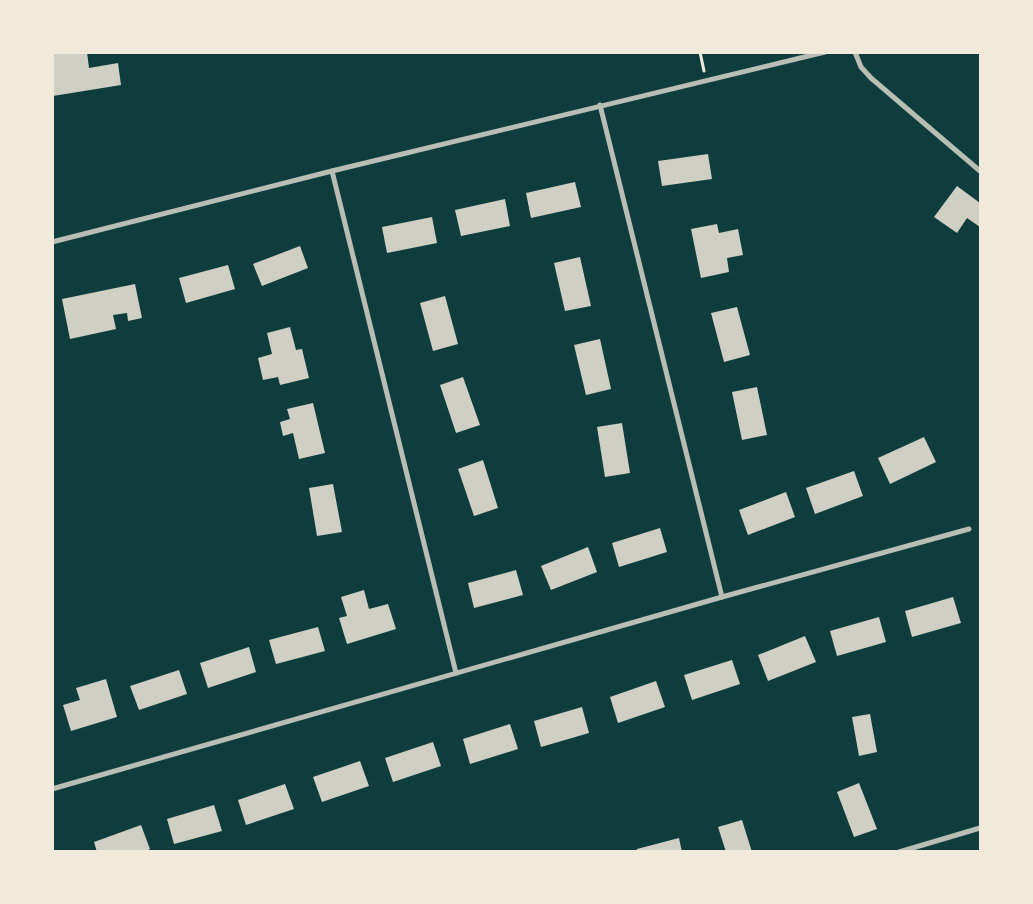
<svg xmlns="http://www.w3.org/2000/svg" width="1033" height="904" font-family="Overpass,sans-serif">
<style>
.building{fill:#cfcfc3}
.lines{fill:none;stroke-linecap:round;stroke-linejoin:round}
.path{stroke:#f1e9da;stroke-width:3}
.minor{stroke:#b8beb3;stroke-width:5}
</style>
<rect width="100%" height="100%" fill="#0f3d3e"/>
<g class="building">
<path d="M52,52h35l2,16 29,-5 3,22 -68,11z"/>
<path d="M708,154l4,25 -50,7 -4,-25z"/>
<path d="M575,182l6,25 -50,11 -5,-25z"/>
<path d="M957,186l23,17v24l-13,-9 -10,15 -23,-16z"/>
<path d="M505,199l5,27 -49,10 -6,-26z"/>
<path d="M432,217l5,26 -50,10 -5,-26z"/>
<path d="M717,224l2,9 19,-4 5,26 -16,3 2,14 -28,6 -10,-49z"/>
<path d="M300,246l8,22 -46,18 -9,-22z"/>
<path d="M580,257l11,49 -26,5 -11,-48z"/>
<path d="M228,265l7,24 -49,14 -7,-25z"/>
<path d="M135,284l7,34 -14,3 -1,-8 -14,2 3,14 -46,10 -8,-40z"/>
<path d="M445,296l13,48 -25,7 -13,-48z"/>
<path d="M737,307l13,48 -26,7 -13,-49z"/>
<path d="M290,327l6,23 6,-1 7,29 -29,7 -2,-8 -15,3 -5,-22 14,-4 -5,-21z"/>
<path d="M600,339l11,50 -25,6 -12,-50z"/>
<path d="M463,377l17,48 -24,8 -16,-48z"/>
<path d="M757,387l10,48 -25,5 -10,-48z"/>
<path d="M313,403l12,50 -26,6 -6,-26 -10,3 -3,-14 10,-3 -3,-10z"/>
<path d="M622,423l8,50 -25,4 -8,-50z"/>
<path d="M924,437l12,25 -46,22 -12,-26z"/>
<path d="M483,460l15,48 -24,8 -16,-47z"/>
<path d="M854,471l9,25 -48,18 -9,-26z"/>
<path d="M333,484l9,48 -25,4 -8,-48z"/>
<path d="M786,492l9,25 -47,18 -9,-25z"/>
<path d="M660,528l7,24 -48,15 -7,-24z"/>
<path d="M588,547l9,25 -46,18 -10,-24z"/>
<path d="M516,570l7,25 -49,13 -6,-25z"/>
<path d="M364,590l5,19 19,-5 8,25 -49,15 -8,-26 8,-2 -6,-19z"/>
<path d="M953,597l8,26 -49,14 -7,-26z"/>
<path d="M879,617l7,25 -49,14 -7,-25z"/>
<path d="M318,627l7,24 -49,13 -7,-24z"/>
<path d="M805,636l11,26 -48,19 -10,-26z"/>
<path d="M249,647l7,25 -48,16 -8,-25z"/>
<path d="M732,660l8,24 -48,16 -8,-25z"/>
<path d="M179,670l8,24 -48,16 -9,-24z"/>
<path d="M106,679l11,38 -46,14 -8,-26 17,-5 -4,-12z"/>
<path d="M656,681l9,26 -47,16 -8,-26z"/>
<path d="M582,707l7,26 -48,14 -7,-26z"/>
<path d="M870,714l7,38 -18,4 -7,-39z"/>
<path d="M510,724l8,25 -48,15 -7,-25z"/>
<path d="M433,742l8,24 -48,16 -8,-24z"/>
<path d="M360,761l9,25 -47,16 -9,-25z"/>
<path d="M859,783l18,46 -23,8 -17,-45z"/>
<path d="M285,784l9,25 -48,16 -8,-25z"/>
<path d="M214,805l8,26 -48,13 -7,-25z"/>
<path d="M742,820l10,32h-26l-8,-25z"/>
<path d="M141,825l9,24 -6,3h-47l-3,-10z"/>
<path d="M679,838l3,14h-45v-3z"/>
</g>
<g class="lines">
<path class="path" d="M700,52l4,19"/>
<g class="minor">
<path d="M855,52l6,15 10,11 109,93"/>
<path d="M600,105l122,492"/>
<path d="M332,171l124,502"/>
<path d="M52,242l280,-71 493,-119"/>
<path d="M52,789l670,-192 247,-68"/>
<path d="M899,852l81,-24"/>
</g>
</g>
<rect width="1033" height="904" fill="none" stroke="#f1e9da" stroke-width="108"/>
</svg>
